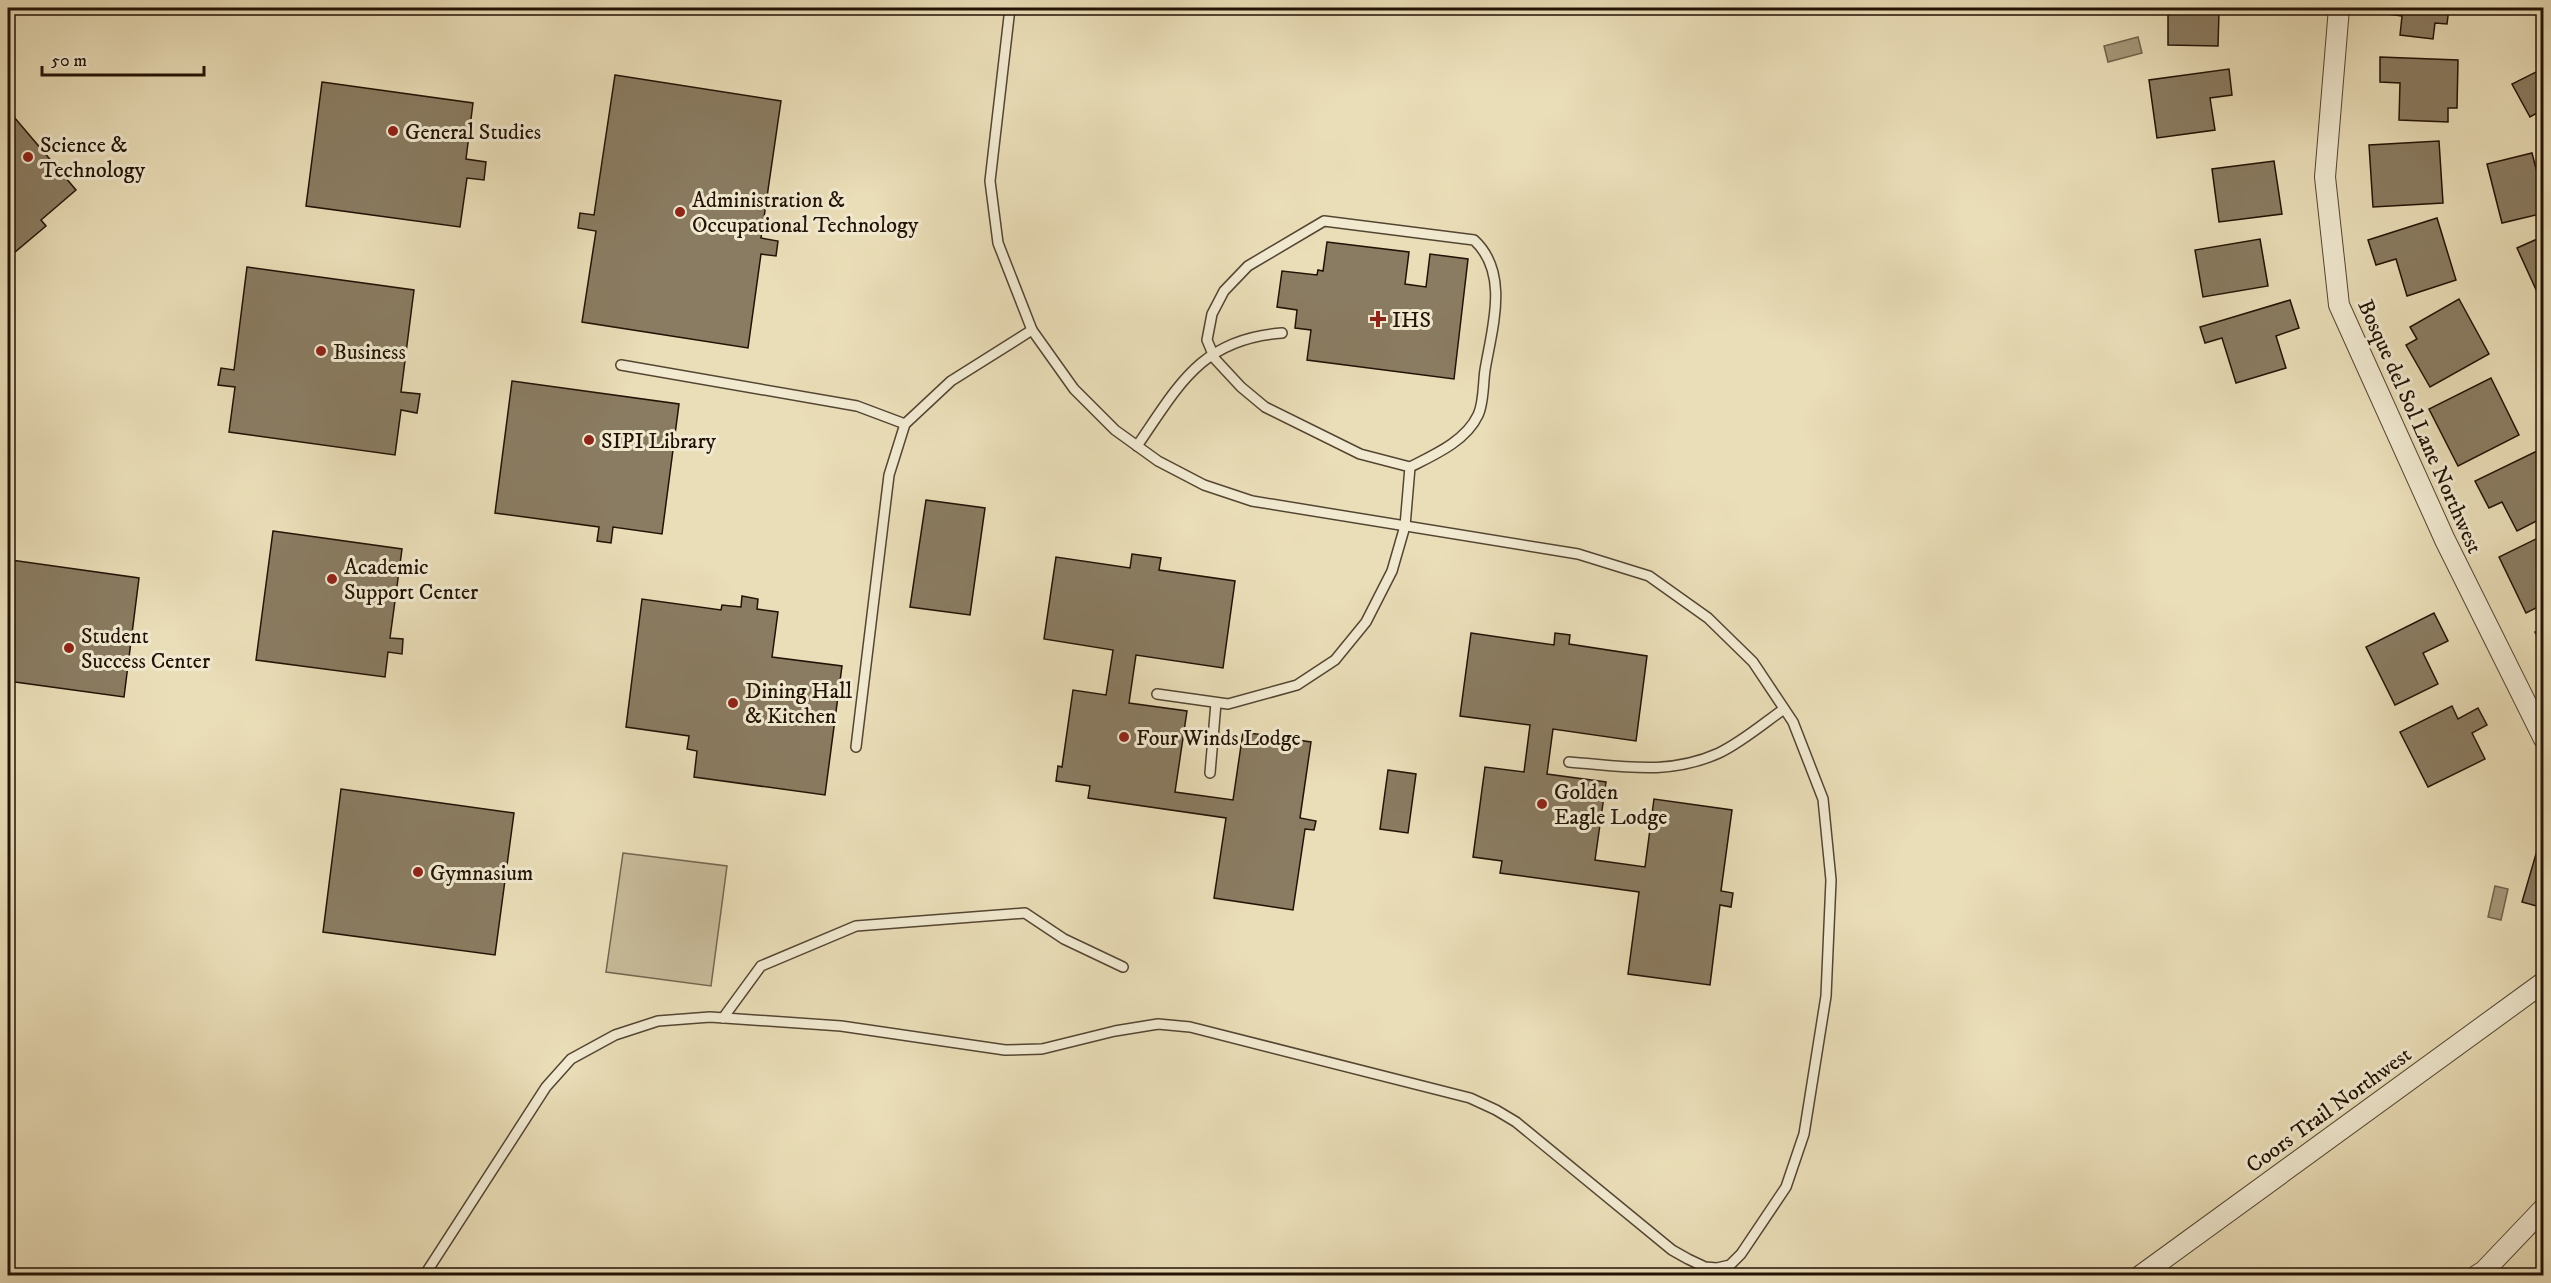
<svg xmlns="http://www.w3.org/2000/svg" width="2551" height="1283" font-family="'IM FELL DW Pica',serif">
<style>
.green{fill:#c8bb9a;stroke:#756650;stroke-width:1.5}
.water{fill:#a6997b;stroke:#71634c;stroke-width:1.5}
.building{fill:#8a7c62;stroke:#221205;stroke-width:1.5}
.lines{fill:none;stroke-linecap:round;stroke-linejoin:round}
.service-casing{stroke:#544532;stroke-width:12}
.minor-casing{stroke:#544532;stroke-width:22}
.service{stroke:#f1ead1;stroke-width:9}
.minor{stroke:#f1ead1;stroke-width:20}
.poi-dot{fill:#8f2418;stroke:#f1ead1;stroke-width:2}
.labels{text-anchor:middle;stroke-width:6;stroke-linejoin:round;paint-order:stroke}
.poi-label{font-size:22px;fill:#221205;stroke:#f1ead1;text-anchor:start}
.street-label{font-size:22px;fill:#221205;stroke:#f1ead1}
</style>
<rect width="100%" height="100%" fill="#eadeb8"/>
<filter id="stains"><feTurbulence type="fractalNoise" baseFrequency=".00333" numOctaves="4"/><feColorMatrix values="0 0 0 0 .2 0 0 0 0 .09 0 0 0 0 .02 0 0 0 .5 -.17"/></filter>
<radialGradient id="worn" r=".72"><stop offset=".6" stop-color="#630" stop-opacity="0"/><stop offset="1" stop-color="#630" stop-opacity=".3"/></radialGradient>
<path class="green" d="M623,853l104,13 -16,120 -105,-14z"/>
<g class="water">
<path d="M2138,37l4,16 -34,9 -4,-16z"/>
<path d="M2495,886l13,3 -7,31 -13,-3z"/>
</g>
<g class="building">
<path d="M2168,8h69v3l-18,1 -1,34 -50,-1z"/>
<path d="M2388,8h61l-2,16 -12,-1 -2,16 -33,-4 2,-19 -14,-2z"/>
<path d="M2380,57l78,3 -1,48h-9v14l-49,-2 1,-37 -20,-1z"/>
<path d="M2544,68v41l-14,8 -18,-33z"/>
<path d="M2229,69l3,26 -22,3 5,32 -58,8 -8,-58z"/>
<path d="M615,75l166,26 -20,137 17,3 -2,15 -15,-2 -13,94 -166,-26 14,-91 -18,-3 2,-15 14,2z"/>
<path d="M322,82l151,21 -7,56 20,3 -2,18 -17,-2 -7,49 -154,-21z"/>
<path d="M14,117l62,73 -35,30 5,6 -38,32v-135z"/>
<path d="M2439,141l4,62 -70,4 -4,-62z"/>
<path d="M2532,153l9,35h3v25l-42,10 -15,-59z"/>
<path d="M2274,161l8,53 -63,8 -7,-53z"/>
<path d="M2437,218l19,62 -49,16 -11,-37 -20,6 -8,-25z"/>
<path d="M2544,236v69h-1l-26,-57z"/>
<path d="M2260,239l8,47 -65,11 -8,-47z"/>
<path d="M1327,242l82,10 -4,32 21,3 4,-33 38,5 -14,120 -147,-19 4,-30 -16,-2 2,-18 -20,-3 5,-36 35,4 1,-5 5,1z"/>
<path d="M247,267l167,23 -13,102 19,2 -3,19 -16,-3 -6,45 -166,-23 6,-45 -17,-2 3,-17 13,2z"/>
<path d="M2459,299l30,55 -59,33 -24,-42 11,-6 -7,-12z"/>
<path d="M2290,300l9,28 -23,8 10,32 -50,15 -14,-45 -17,5 -5,-16z"/>
<path d="M2491,378l28,57 -61,31 -29,-57z"/>
<path d="M512,381l167,23 -17,130 -49,-7 -2,16 -14,-2 2,-14 -104,-14z"/>
<path d="M2537,451l7,13v53l-27,14 -15,-29 -13,6 -14,-27z"/>
<path d="M926,500l59,8 -15,107 -60,-8z"/>
<path d="M273,531l129,18 -12,89 13,1 -1,15 -14,-2 -3,25 -129,-17z"/>
<path d="M2544,535v69l-18,9 -27,-56z"/>
<path d="M1132,554l29,4 -2,12 76,11 -12,87 -87,-13 -7,48 58,8 -12,81 58,8 10,-68 68,10 -11,76 16,3 -2,9 -9,-1 -12,81 -79,-12 12,-80 -138,-20 2,-12 -34,-5 2,-15 4,1 11,-77 33,5 7,-45 -69,-11 12,-82 74,11z"/>
<path d="M11,560l128,18 -15,119 -116,-16v-97z"/>
<path d="M742,596l16,3 -1,10 21,3 -6,45 70,9 -17,129 -131,-18 3,-26 -10,-2 2,-13 -63,-9 16,-128 79,11 1,-5 19,2z"/>
<path d="M2434,613l14,28 -25,12 15,31 -43,21 -29,-58z"/>
<path d="M2544,628v21l-9,-17z"/>
<path d="M1471,633l83,12 1,-12 15,2 -1,9 78,12 -11,85 -83,-12 -6,45 59,8 -11,78 50,7 9,-68 78,11 -11,81 12,2 -2,14 -11,-2 -10,80 -82,-11 11,-82 -139,-19 2,-12 -29,-4 12,-90 39,5 6,-47 -70,-9z"/>
<path d="M2452,706l6,13 20,-11 9,17 -15,8 13,26 -57,28 -28,-55z"/>
<path d="M1388,770l28,4 -8,59 -28,-4z"/>
<path d="M341,789l173,24 -19,142 -172,-23z"/>
<path d="M2543,830h1v78l-22,-6z"/>
</g>
<g class="lines">
<g class="service-casing">
<g id="service">
<path d="M621,365l236,41 48,18"/>
<path d="M1137,446c42,-61 64,-107 145,-113"/>
<path d="M1157,694l71,10 69,-19 38,-25 31,-38 26,-51 13,-45 5,-59c24,-12 56,-26 68,-52 6,-12 5,-32 7,-45 7,-42 25,-97 -11,-130l-150,-19 -76,45 -24,25 -12,23 -5,26 8,19 26,28 24,20 95,47 50,13"/>
<path d="M856,747l33,-272 16,-51 46,-43 81,-51"/>
<path d="M1569,762c53,4 99,14 150,-9 23,-11 45,-30 65,-44"/>
<path d="M1210,773l6,-70"/>
<path d="M723,1018l38,-52 95,-40 169,-13 39,26 59,28"/>
<path d="M424,1276l122,-189 25,-28 44,-24 43,-14 52,-4 131,9 164,24 37,-1 73,-18 43,-7 32,3 280,71 26,12 20,12 156,128 16,9 17,8 12,1 13,-3 11,-11 45,-67 18,-53 22,-138 5,-116 -8,-81 -30,-77 -40,-60 -45,-44 -59,-42 -71,-22 -326,-53 -48,-16 -46,-24 -43,-31 -41,-41 -42,-59 -34,-87 -8,-62 20,-173"/>
</g>
</g>
<g class="minor-casing">
<g id="minor">
<path d="M2339,8l-14,169 14,128 106,235 99,199"/>
<path d="M2140,1276l404,-294"/>
<path d="M2476,1276l8,-5 60,-63"/>
</g>
</g>
<use href="#service" class="service"/>
<use href="#minor" class="minor"/>
</g>
<g class="poi-dot">
<circle cx="393" cy="131" r="6"/>
<circle cx="28" cy="157" r="6"/>
<circle cx="680" cy="212" r="6"/>
<path d="M1375 310h6v6h6v6h-6v6h-6v-6h-6v-6h6z"/>
<circle cx="321" cy="351" r="6"/>
<circle cx="589" cy="440" r="6"/>
<circle cx="332" cy="579" r="6"/>
<circle cx="69" cy="648" r="6"/>
<circle cx="733" cy="703" r="6"/>
<circle cx="1124" cy="737" r="6"/>
<circle cx="1542" cy="804" r="6"/>
<circle cx="418" cy="872" r="6"/>
</g>
<g class="labels">
<g class="poi-label">
<text x="405" y="139">General Studies</text>
<text x="40" y="152">Science &amp;<tspan x="40" dy="25">Technology</tspan></text>
<text x="692" y="207">Administration &amp;<tspan x="692" dy="25">Occupational Technology</tspan></text>
<text x="1392" y="327">IHS</text>
<text x="333" y="359">Business</text>
<text x="601" y="448">SIPI Library</text>
<text x="344" y="574">Academic<tspan x="344" dy="25">Support Center</tspan></text>
<text x="81" y="643">Student<tspan x="81" dy="25">Success Center</tspan></text>
<text x="745" y="698">Dining Hall<tspan x="745" dy="25">&amp; Kitchen</tspan></text>
<text x="1136" y="745">Four Winds Lodge</text>
<text x="1554" y="799">Golden<tspan x="1554" dy="25">Eagle Lodge</tspan></text>
<text x="430" y="880">Gymnasium</text>
</g>
<g class="street-label">
<text transform="translate(2421 426) rotate(66)" y="8">Bosque del Sol Lane Northwest</text>
<text transform="translate(2328 1109) rotate(-36)" y="8">Coors Trail Northwest</text>
</g>
</g>
<rect width="2551" height="1283" fill="none" stroke="#eadeb8" stroke-width="30"/>
<rect x="9" y="9" width="2533" height="1265" fill="none" stroke="#221205" stroke-width="3"/>
<rect x="15" y="15" width="2521" height="1253" fill="none" stroke="#221205" stroke-width="1.5"/>
<path d="M42 66v9h162v-9" fill="none" stroke="#221205" stroke-width="3"/>
<text x="51" y="66" font-size="18" fill="#221205" stroke="#f1ead1" stroke-width="4.5" paint-order="stroke">50 m</text>
<rect width="100%" height="100%" filter="url(#stains)"/>
<rect width="100%" height="100%" fill="url(#worn)"/>
</svg>
